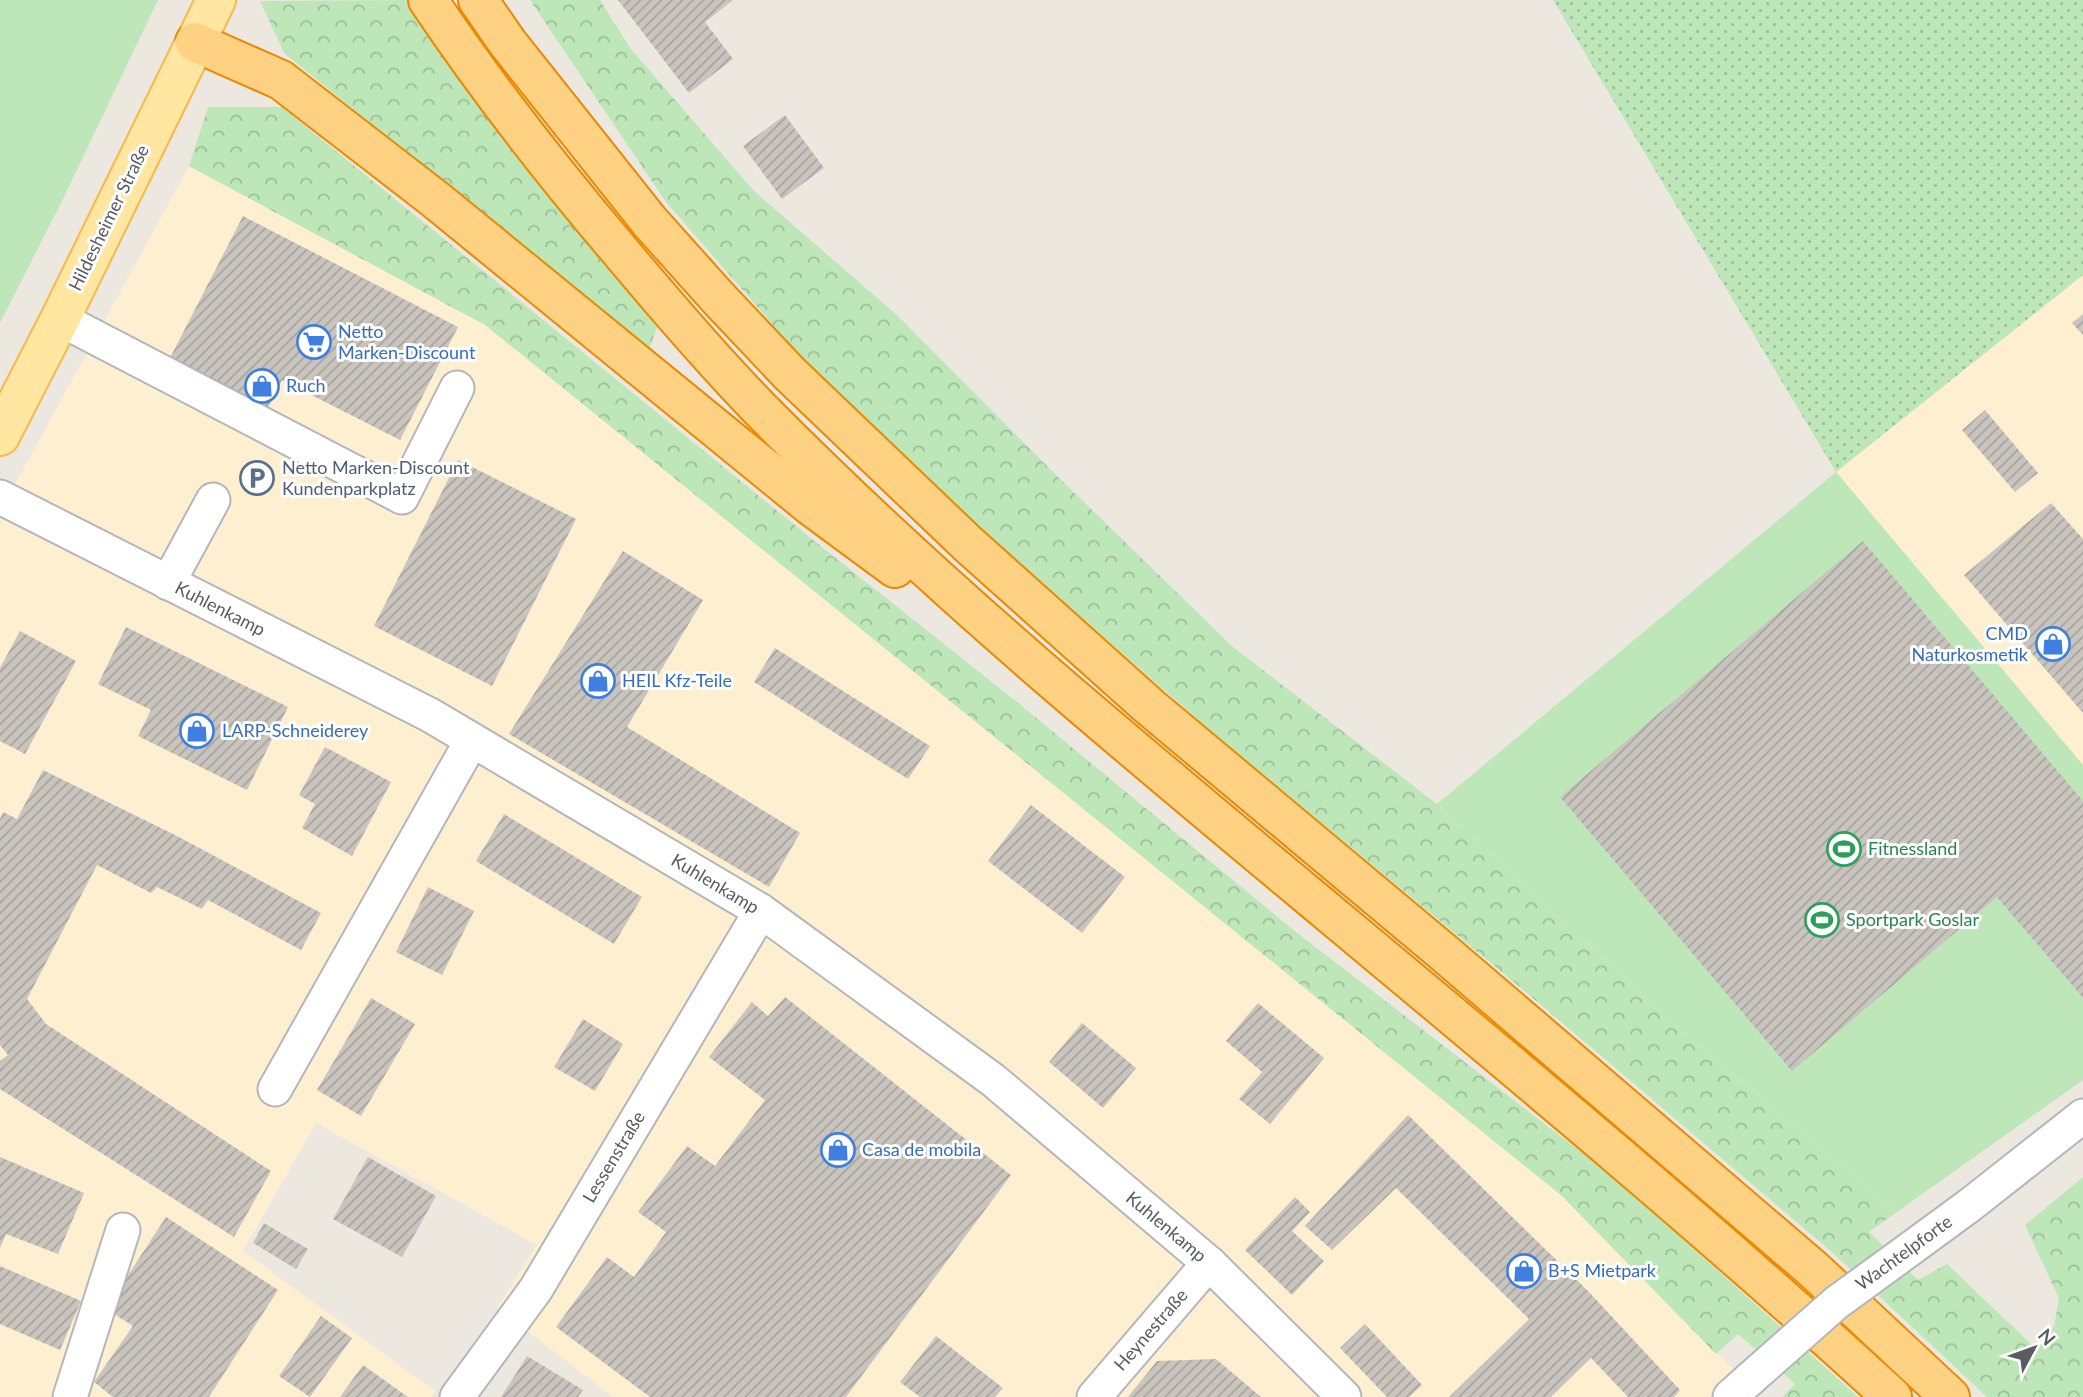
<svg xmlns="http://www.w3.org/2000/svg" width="2083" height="1397" font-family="Lato,sans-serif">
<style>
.commercial{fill:#ffefd1}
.grass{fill:url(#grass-dots)}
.forest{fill:url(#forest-crowns)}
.garden{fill:#bde7b8}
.building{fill:url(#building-hatch)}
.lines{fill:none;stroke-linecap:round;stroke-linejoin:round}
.minor-casing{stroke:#b2b7bb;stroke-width:37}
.major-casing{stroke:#fcb649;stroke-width:42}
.highway-casing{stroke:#eb8800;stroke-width:42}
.minor{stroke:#fff;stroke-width:33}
.major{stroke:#ffe6a1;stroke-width:38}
.highway{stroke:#ffd283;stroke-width:38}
.minor-bridge-casing{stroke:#b2b7bb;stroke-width:37;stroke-linecap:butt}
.minor-bridge{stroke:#fff;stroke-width:33}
.labels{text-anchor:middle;stroke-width:6;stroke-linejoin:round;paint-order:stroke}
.street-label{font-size:18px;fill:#585d61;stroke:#fff}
.shop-label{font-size:18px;fill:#366cbe;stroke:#fff;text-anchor:start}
.service-label{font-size:18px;fill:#4e5e75;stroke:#fff;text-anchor:start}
.leisure-label{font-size:18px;fill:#27864d;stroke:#fff;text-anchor:start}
</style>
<defs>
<pattern id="grass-dots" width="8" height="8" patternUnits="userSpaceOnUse" patternTransform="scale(1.75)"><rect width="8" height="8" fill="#bde7b8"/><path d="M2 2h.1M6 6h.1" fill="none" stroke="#9cbe99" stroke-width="1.8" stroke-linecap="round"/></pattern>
<pattern id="forest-crowns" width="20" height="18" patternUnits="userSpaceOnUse" patternTransform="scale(1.75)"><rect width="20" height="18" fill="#bde7b8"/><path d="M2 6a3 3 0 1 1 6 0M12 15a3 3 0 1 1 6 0" fill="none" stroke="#9cbe99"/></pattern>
<pattern id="building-hatch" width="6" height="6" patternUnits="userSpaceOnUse" patternTransform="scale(1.75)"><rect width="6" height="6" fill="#c9c5be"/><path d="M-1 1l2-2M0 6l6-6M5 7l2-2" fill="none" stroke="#a6a39e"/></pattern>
</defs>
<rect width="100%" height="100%" fill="#ede8df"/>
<g class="commercial">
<path d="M189,166l296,159 1077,871 198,201h-1147l-116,-89 40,-63 -221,-122 -73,128 192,140 -4,6h-431v-885z"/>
<path d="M2083,275v490l-247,-293z"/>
</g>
<path class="grass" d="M1553,0h530v275l-247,197z"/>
<g class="forest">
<path d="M411,0l247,325 -9,24 -365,-296 -24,-52z"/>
<path d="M530,0h70l30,48 124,143 144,125 153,154 182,177 204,157 249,231 211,177 -28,20 49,48 29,-16 86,82 21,-20 5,-28 -34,-73 58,-48v220h-96l-154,-144 -300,-255 -321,-266 -311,-273 -114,-118 -121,-139z"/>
<path d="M208,107h74l541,441 194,154 274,226 329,254 238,215h-76l13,-13 -57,-50 -22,20 -154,-158 -1077,-871 -296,-159z"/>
</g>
<g class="garden">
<path d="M0,0h158l-96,201 -62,122z"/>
<path d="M1836,472l247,293v315l-186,132 -211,-177 -249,-231z"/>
</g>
<g class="building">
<path d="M618,0h115l-28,22 28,37 -44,34z"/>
<path d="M785,115l39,53 -42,31 -39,-53z"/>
<path d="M243,216l215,111 -58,113 -118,-60 -14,27 -98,-49z"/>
<path d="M2083,314v21l-11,-12z"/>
<path d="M1985,410l53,63 -23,19 -53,-62z"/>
<path d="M458,460l118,59 -84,167 -118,-60z"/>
<path d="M2051,503l32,36v174l-119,-138z"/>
<path d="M1863,541l220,260v197l-86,-101 -205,174 -232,-274z"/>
<path d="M623,551l80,49 -76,127 173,106 -31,54 -260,-153z"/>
<path d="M126,627l162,80 -41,83 -109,-54 13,-26 -53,-26z"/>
<path d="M20,631l56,30 -51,93 -25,-13v-73z"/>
<path d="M775,648l155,98 -22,33 -154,-97z"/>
<path d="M325,747l66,35 -39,74 -50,-28 13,-24 -16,-9z"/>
<path d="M43,770l134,66 144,77 -20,37 -93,-50 -6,9 -45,-22 -6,6 -54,-28 -70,134 19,25 225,147 -37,66 -234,-148v-28l8,-6 -8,-10v-226l3,-7 14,7z"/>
<path d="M1031,805l94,72 -43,56 -94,-72z"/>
<path d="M504,814l138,83 -28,47 -138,-83z"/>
<path d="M428,887l46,24 -32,64 -46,-23z"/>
<path d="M785,997l226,178 -165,222h-196l-94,-70 51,-70 27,20 32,-45 -28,-20 49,-66 28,20 50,-66 -56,-43 43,-55 16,14z"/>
<path d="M371,998l44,26 -54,92 -44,-26z"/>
<path d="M1258,1003l66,55 -54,66 -31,-25 23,-27 -36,-31z"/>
<path d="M583,1019l40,25 -28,47 -41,-24z"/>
<path d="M1082,1023l54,45 -33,40 -54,-46z"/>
<path d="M1408,1115l181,177 91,98 -6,7h-46l-37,-39 -40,39h-102l80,-78 -133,-131 -64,62 -27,-24z"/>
<path d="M0,1157l84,36 -26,61 -52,-20 -6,14z"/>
<path d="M368,1157l68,39 -34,61 -69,-38z"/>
<path d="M1295,1197l15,15 -18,19 32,30 -32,34 -47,-45z"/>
<path d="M166,1217l112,73 -69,107h-96l-19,-15 39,-56 -27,-17z"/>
<path d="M264,1223l44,26 -12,20 -43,-26z"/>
<path d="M0,1266l81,35 -21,49 -60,-26z"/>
<path d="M321,1316l31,22 -42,59 -31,-21z"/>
<path d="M1365,1324l57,61 -13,12h-22l-47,-49z"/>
<path d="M936,1336l67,52 -8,9h-75l-20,-15z"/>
<path d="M527,1356l56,34 -5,7h-77z"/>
<path d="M1216,1359l45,38h-133l29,-36z"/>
<path d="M363,1365l45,32h-68z"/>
</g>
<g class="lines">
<g class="minor-casing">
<g id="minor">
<path d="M60,319l342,178 55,-109"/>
<path d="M0,497l430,218 331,196 232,169 216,183 135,134"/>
<path d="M168,583l45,-83"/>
<path d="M275,1089l197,-349"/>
<path d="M1910,1249l60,-44 113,-89"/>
<path d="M70,1397l53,-167"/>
<path d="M457,1397l79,-108 225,-378"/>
<path d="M1094,1397l115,-134"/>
<path d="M1730,1397l21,-19"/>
</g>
</g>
<g class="major-casing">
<path id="major" d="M0,436l60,-117 156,-319"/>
</g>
<g class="highway-casing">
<g id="highway">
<path d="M428,0c59,88 124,171 192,251 46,55 92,109 142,160 170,172 356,326 542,481 198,165 397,330 588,505"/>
<path d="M478,0l29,42 143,180 70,78 70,74 178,170 182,163 293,245 371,318 136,127"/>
<path d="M195,42l86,38 155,120 375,306 84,62"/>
</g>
</g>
<use href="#minor" class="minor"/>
<use href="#major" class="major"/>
<use href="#highway" class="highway"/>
<g class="minor-bridge-casing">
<path id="minor-bridge" d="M1751,1378l85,-75 74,-54"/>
</g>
<use href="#minor-bridge" class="minor-bridge"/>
</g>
<defs>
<g id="supermarket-ring" transform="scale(1.75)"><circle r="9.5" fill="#fff" stroke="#3f7fe0" stroke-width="1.5"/><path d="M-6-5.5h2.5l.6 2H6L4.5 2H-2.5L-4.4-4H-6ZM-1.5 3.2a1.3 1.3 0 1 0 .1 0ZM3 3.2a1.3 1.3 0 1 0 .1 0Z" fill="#3f7fe0"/></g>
<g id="shop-ring" transform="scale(1.75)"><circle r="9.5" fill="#fff" stroke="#3f7fe0" stroke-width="1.5"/><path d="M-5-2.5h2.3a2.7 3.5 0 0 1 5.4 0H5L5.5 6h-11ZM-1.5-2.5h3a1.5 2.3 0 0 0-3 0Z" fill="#3f7fe0"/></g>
<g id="parking-ring" transform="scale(1.75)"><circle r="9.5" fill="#fff" stroke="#5c6f8a" stroke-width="1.5"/><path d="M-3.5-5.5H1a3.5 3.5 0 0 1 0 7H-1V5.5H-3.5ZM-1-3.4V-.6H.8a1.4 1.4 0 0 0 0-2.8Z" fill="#5c6f8a"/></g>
<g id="stadium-ring" transform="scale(1.75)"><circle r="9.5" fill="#fff" stroke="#2e9e5b" stroke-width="1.5"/><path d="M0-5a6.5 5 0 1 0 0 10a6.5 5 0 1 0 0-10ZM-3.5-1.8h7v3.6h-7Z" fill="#2e9e5b"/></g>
</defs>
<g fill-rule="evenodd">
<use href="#supermarket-ring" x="314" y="342"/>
<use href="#shop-ring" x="262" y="386"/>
<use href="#parking-ring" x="257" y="478"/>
<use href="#shop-ring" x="2053" y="644"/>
<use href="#shop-ring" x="598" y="681"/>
<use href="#shop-ring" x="197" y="731"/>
<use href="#stadium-ring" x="1844" y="849"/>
<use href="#stadium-ring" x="1822" y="920"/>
<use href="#shop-ring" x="838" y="1150"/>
<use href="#shop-ring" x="1524" y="1271"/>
</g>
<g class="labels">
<g class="street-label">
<text transform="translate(109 218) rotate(-64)" y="6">Hildesheimer Straße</text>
<text transform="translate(220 609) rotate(27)" y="6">Kuhlenkamp</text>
<text transform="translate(715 884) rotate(31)" y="6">Kuhlenkamp</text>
<text transform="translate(614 1157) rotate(-59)" y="6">Lessenstraße</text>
<text transform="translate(1166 1227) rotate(40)" y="6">Kuhlenkamp</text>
<text transform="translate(1904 1253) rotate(-36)" y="6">Wachtelpforte</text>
<text transform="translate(1151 1330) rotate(-49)" y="6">Heynestraße</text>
</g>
<g class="shop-label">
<text x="338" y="338">Netto<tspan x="338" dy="21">Marken-Discount</tspan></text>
<text x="286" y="392">Ruch</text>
<text x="2028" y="640" text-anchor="end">CMD<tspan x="2028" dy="21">Naturkosmetik</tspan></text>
<text x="622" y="687">HEIL Kfz-Teile</text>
<text x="222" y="737">LARP-Schneiderey</text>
<text x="862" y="1156">Casa de mobila</text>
<text x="1548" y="1277">B+S Mietpark</text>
</g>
<g class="service-label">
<text x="282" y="474">Netto Marken-Discount<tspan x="282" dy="21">Kundenparkplatz</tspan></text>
</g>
<g class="leisure-label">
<text x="1868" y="855">Fitnessland</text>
<text x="1846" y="926">Sportpark Goslar</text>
</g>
</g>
<g transform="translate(2034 1348) rotate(49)" stroke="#ffffff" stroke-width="5" paint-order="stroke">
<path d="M0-5L12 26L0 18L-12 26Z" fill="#585d61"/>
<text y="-10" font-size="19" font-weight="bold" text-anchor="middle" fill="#585d61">N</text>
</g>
</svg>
